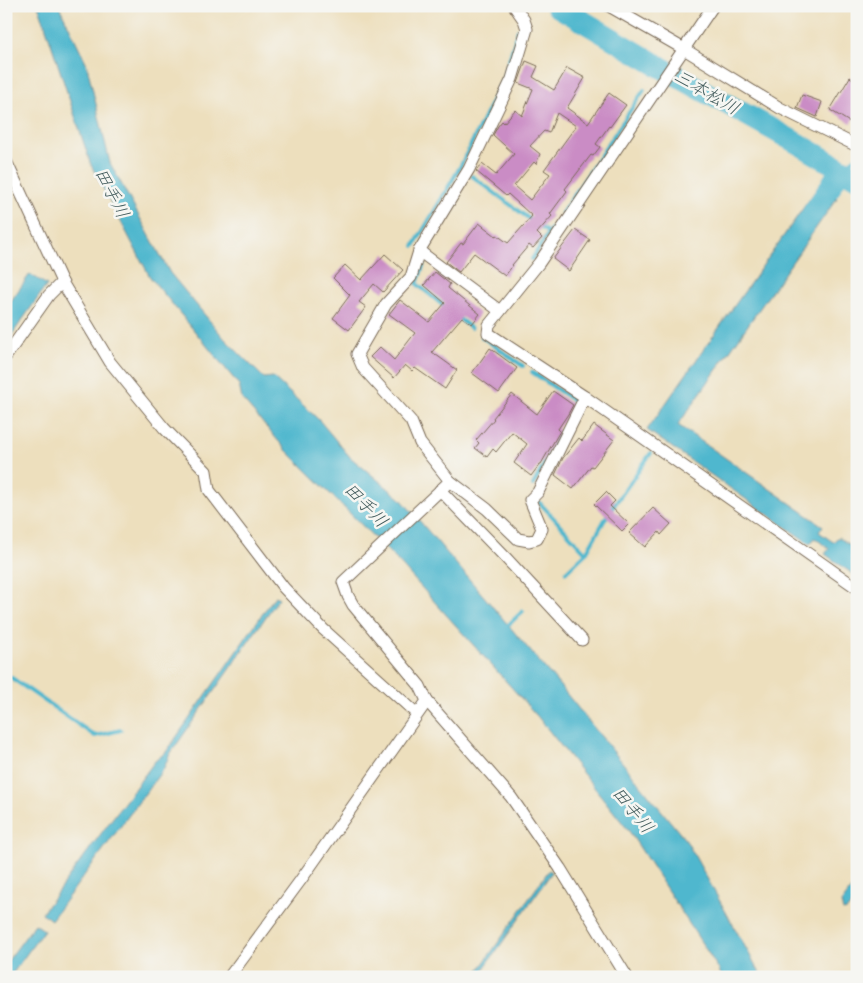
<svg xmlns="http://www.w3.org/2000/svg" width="863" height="983" font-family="Kalam,'Klee One',sans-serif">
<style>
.water{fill:#50b7ce;stroke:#467076}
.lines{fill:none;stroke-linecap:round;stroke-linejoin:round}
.stream{stroke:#50b7ce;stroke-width:4}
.river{stroke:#50b7ce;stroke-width:22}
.building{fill:#ca8cc5;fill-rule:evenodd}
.minor-casing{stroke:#796956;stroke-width:13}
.minor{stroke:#fff;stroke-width:11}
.labels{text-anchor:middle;stroke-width:5;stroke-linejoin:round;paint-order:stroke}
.water-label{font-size:18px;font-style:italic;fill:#425b5c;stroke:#f6f6f2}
</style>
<rect width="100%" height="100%" fill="#f6f6f2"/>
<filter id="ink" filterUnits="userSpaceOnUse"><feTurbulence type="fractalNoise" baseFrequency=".02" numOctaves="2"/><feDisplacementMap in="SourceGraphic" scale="10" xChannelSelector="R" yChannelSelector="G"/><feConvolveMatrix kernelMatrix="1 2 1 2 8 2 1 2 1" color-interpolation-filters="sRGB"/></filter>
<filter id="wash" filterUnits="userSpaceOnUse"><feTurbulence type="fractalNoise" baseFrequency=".0096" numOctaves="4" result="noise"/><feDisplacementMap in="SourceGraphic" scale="20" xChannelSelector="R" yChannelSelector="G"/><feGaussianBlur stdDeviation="1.12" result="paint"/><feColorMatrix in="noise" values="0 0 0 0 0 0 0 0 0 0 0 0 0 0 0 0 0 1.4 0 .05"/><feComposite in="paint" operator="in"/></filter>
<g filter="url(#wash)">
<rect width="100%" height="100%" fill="#eddfbd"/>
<g class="water">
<path d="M38,6h21l27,56 24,101 60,110 54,65 40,40 9,-1 46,43 31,37 51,42 160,188 126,155 75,135h-40l-4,-9 -89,-137 -91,-114 -142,-158 -109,-108 -45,-52 -3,-14 -89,-108 -59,-112 -51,-155z"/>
<path d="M818,187l5,3 2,-3 9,5 -1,3 4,3 -159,227 145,101 -4,6 14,10 5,-5 19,13v27l-32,-23 4,-5 -14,-11 -5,6 -163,-114z"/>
<path d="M30,274l17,11 -41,58v-35z"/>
<path d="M275,596l4,2 -109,156 -6,14 -113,152 -9,-7 113,-152 11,-9z"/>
<path d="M549,870l3,2 -74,105h-4z"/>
<path d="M857,881v15l-10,14 -4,1 -2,-8z"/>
<path d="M35,924l9,6 -34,47h-4v-14z"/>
</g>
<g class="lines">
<g class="stream">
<path d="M652,74l5,-9"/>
<path d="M841,169l16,-12"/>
<path d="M472,176l60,45"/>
<path d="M562,213l82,-123"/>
<path d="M538,225l10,8"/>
<path d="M414,246l46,-79 44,-90 14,-47"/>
<path d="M532,259l19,-30"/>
<path d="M424,263l-7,21 29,24"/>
<path d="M457,317l14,11"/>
<path d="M482,337l41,29"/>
<path d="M532,372l45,31 -2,3"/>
<path d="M533,485l31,-57"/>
<path d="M539,502l47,51"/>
<path d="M566,572l20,-19 22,-39 43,-61"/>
<path d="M506,627l17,-16"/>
<path d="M6,674l89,62 26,-6"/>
</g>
<g class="river">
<path d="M557,6l100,59 147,82 53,31"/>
<path d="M813,213l16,-24 12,-20"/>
</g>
</g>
<g id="blocks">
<g class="building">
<path d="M526,61l12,5 -5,11 21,13 13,-22 18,10 -18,30 21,15 21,-30 17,12 -16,22 -1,-1 -13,18 4,3 -7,9 -2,-1 -26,34 2,2 -17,23 2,2 -15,17 5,5 -9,10 -4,-3 -17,20h1l-8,11 -31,-23 -15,19 -13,-10 15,-19 2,1 16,-21 17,13 1,-1 11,8 24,-27 -24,-22 -2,2 -30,-25 6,-7 14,11 18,-21 -21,-19 5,-9 4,-5 2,2 11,-13 7,6 11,-27 -15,-6zM557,113l19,13 -32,44 6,4 -20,26 -16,-14 20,-24 2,2 4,-10 -10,-8 14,-15 5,2z"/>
<path d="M850,77l7,5v31l-6,10 -21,-13z"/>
<path d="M802,95l20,7 -5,15 -20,-9z"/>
<path d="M575,230l15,10 -21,31 -16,-12z"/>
<path d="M385,254l18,16 -20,22 -9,-8 -15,18 7,5 -17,23 -16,-12 17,-23 -17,-17 12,-13 16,15z"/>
<path d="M435,272l15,12 -2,4 32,26 -8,10 -10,-7 -30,35 25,18 -12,19 -30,-21 -3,3 -7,-6 -11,13 -24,-21 10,-10 14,13 21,-27 -26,-19 11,-14 29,22 16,-19 -21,-18z"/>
<path d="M490,348l27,20 -18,25 -27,-20z"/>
<path d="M553,391l20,14 -5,9 -10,15 2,2 -3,5 -16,28h-1l-9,12 -17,-13 13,-19 -15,-12 -16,20 -3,-3 -6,8 -12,-9 4,-5 -3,-3 18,-21 -1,-1 19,-24 25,20z"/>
<path d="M594,425l20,15 -21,27 -2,-1 -18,23 -18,-14 8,-17 16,-20 3,3z"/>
<path d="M606,492l9,9 -5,5 19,18 -7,7 -28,-27z"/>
<path d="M653,508l18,16 -10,11 -2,-3 -14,15 -16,-14z"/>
</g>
</g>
</g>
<g filter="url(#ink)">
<use href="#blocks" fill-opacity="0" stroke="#796956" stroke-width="1"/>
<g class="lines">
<g class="minor-casing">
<g id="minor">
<path d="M515,6v1l9,13 3,9 -15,50 -43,90 -50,82 -8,26 -25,27 -29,50 6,14 48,53 9,22 30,38 37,28 31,30 11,2 8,-2 5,-10 -12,-29 8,-8 47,-95"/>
<path d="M609,6l75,43 96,59 77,38"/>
<path d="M713,6l-174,257 -50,62 -1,8 97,64 272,191"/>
<path d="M6,161l56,121 48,80 54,66 42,43 3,19 75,98 39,41 94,85"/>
<path d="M419,251l81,60"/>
<path d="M6,356l43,-61 13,-13"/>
<path d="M440,490l65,67 77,83"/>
<path d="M427,701l84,96 49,71 67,109"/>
<path d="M229,977l71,-96 127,-180 -7,-15 -67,-81 -5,-9 -5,-14 107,-101"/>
</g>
</g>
<use href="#minor" class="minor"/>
</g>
</g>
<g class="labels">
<g class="water-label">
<text transform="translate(707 92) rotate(30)" y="6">三本松川</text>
<text transform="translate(112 193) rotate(63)" y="6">田手川</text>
<text transform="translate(366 505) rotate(46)" y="6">田手川</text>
<text transform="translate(633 810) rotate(51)" y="6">田手川</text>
</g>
</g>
<rect width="863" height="983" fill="none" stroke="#f6f6f2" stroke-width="25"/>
</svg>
